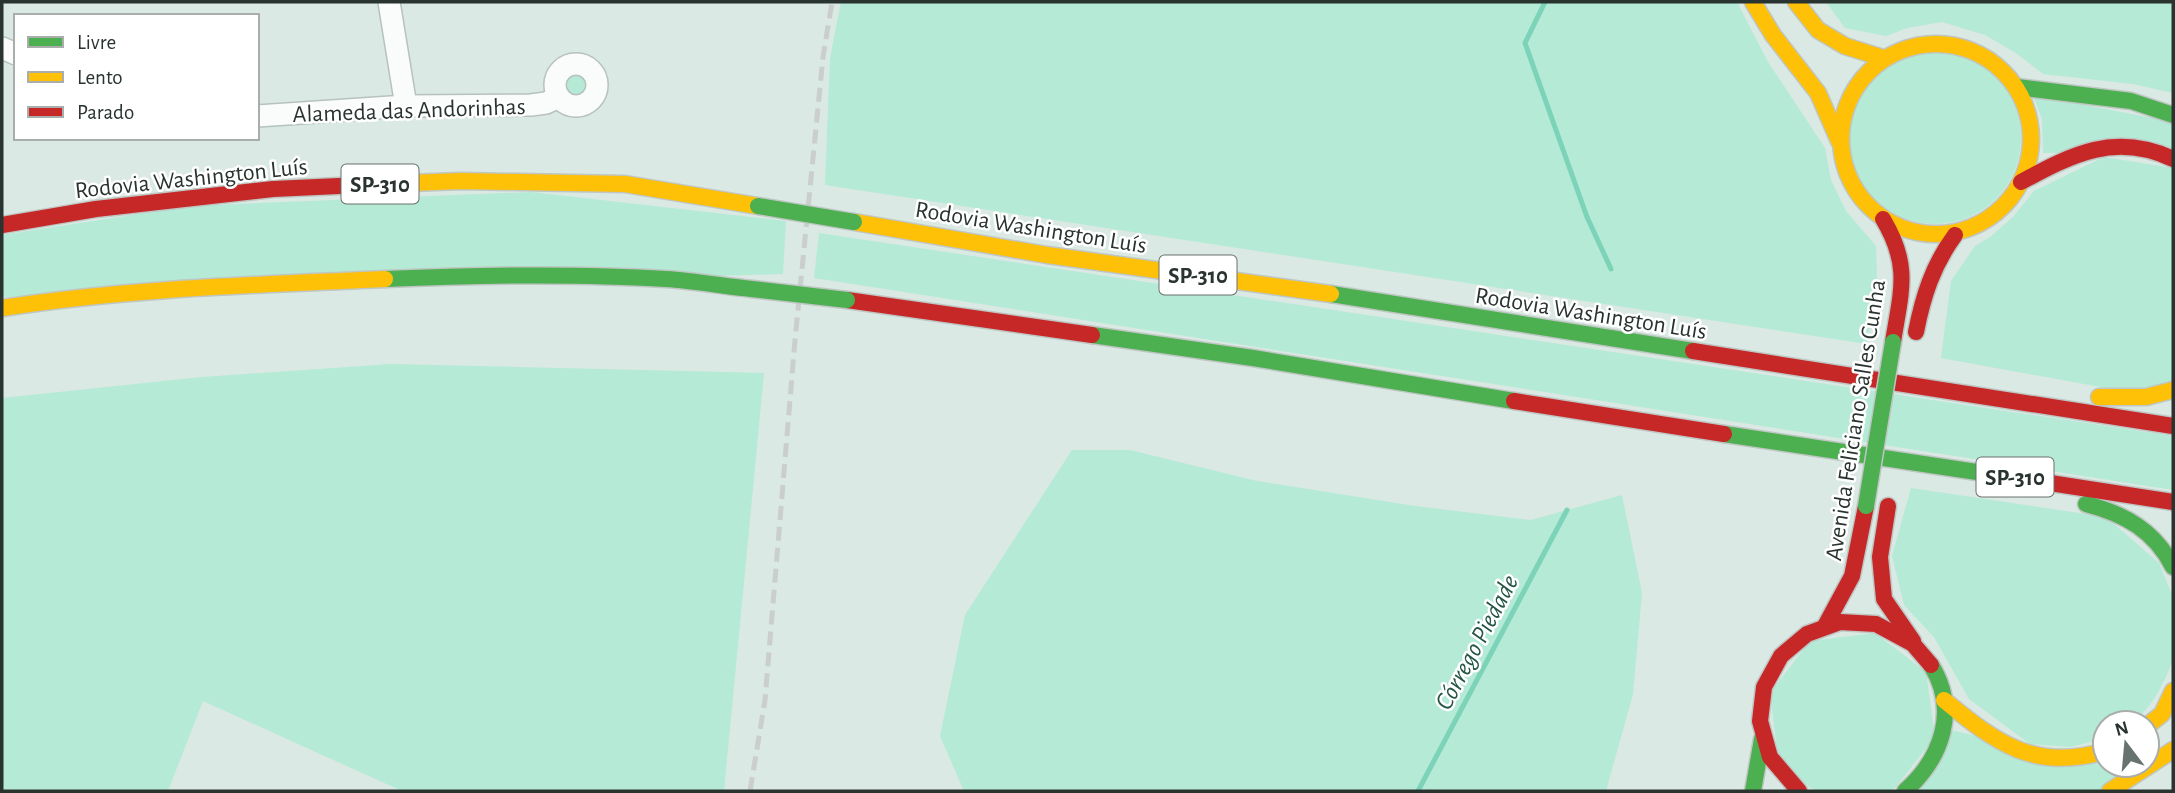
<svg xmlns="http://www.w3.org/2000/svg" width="2175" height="793" font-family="'Alegreya Sans',sans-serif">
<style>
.green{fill:#b4ead6}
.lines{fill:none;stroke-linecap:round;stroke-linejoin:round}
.stream{stroke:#7cd3b7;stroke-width:5}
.street-casing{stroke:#b6c2bd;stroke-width:24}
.fast-casing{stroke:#bfc6c3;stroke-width:19}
.slow-casing{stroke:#bfc6c3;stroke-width:19}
.jam-casing{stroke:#bfc6c3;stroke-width:19}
.street{stroke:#f9fcfb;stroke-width:21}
.fast{stroke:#4caf50;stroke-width:16}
.slow{stroke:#ffc107;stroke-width:16}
.jam{stroke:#c62828;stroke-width:16}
.rail{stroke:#cacecc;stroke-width:5;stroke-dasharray:14 7;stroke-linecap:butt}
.fast-bridge-casing{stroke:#bfc6c3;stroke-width:19;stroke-linecap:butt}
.fast-bridge{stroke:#4caf50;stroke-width:16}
.labels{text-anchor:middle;stroke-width:5;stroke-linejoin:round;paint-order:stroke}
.shield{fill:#fff;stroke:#69706d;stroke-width:2}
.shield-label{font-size:23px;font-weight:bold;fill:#29332f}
.street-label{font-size:24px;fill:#29332f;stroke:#fff}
.water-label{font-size:26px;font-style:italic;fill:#245645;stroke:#fff}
</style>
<rect width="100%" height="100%" fill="#dae9e3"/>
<g class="green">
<path d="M841,2h896l31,60 57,86 6,32 15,31 30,35 1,36 -10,62 -1042,-159 5,-127z"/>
<path d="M1826,2h347v91l-40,-9 -90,-10 -27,-21 -31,-18 -43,-13 -35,6 -21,8 -41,-8z"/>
<circle cx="1935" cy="138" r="86"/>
<circle cx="576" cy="85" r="11"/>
<path d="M2033,95l140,27v30l-130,1 -1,-34z"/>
<path d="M2104,157l69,11v213l-45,11 -187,-34 10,-77 24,-35 15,-9 23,-20 21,-26z"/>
<path d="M531,192l255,29 -3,53 -781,23v-62l188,-29z"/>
<path d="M819,233l1354,203v54l-1359,-212z"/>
<path d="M391,364l373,9 -40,418h-322l-199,-90 -35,90h-166v-393l200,-21z"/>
<path d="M1072,450h58l127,31 158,25 116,14 91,-25 20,98 -9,101 -27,97h-642l-24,-55 25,-121z"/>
<path d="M1911,488l195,29 53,46 14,34v61c-5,19 -25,59 -45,65 -6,2 -16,0 -23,0v15l-34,9 -41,-3 -61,-45 -35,-62 -30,-32 -12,-49z"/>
<path d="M1875,633l51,39 9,65 -40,51 -7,3h-71l-7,-3 -32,-31 -8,-64 40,-52z"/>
<path d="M1950,730l155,35h39l-45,26h-163l-24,-2z"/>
</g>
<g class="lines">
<g class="stream">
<path d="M1545,2l-20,41 62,174 24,52"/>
<path d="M1418,791l149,-281"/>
</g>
<g class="street-casing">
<g id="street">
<path d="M389,2l17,104"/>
<path d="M2,48l14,6"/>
<circle cx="576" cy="85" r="21"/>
<path d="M257,116l149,-10 125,-1 15,-2 13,-6"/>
</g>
</g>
<g class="fast-casing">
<g id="fast">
<path d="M2017,87l114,14 42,14"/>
<path d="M385,279c94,-4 188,-6 281,0 29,2 57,7 86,10"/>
<path d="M1331,294l362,57"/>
<path d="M1092,335l161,23 261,43"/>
<path d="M1724,434l326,49"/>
<path d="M2086,504c39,10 69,27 87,63"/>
<path d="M1753,791l9,-52"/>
<path d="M1905,791c37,-33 54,-81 26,-126"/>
</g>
</g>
<g class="slow-casing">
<g id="slow">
<path d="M1753,2l20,33 45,58 21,48"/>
<path d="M1796,2l22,28 27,16 38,12"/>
<circle cx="1936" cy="139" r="95"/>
<path d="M383,184l78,-3 164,3 133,22"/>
<path d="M854,222l193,33 284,39"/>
<path d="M2,308c127,-20 255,-23 383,-29"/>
<path d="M2099,397h47l27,-7"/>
<path d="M1944,700c52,43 91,72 161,51"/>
<path d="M2147,726l15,-12 11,-23"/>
<path d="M2110,791l63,-41"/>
</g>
</g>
<g class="jam-casing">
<g id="jam">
<path d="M2021,182c52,-28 94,-50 152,-23"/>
<path d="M1883,219c28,47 18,72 10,123"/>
<path d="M2,225l94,-16 177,-20 110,-5"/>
<path d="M847,300l245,35"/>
<path d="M1916,332c7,-36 17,-67 39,-97"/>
<path d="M1693,351l480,75"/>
<path d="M1514,401l210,33"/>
<path d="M2050,483l123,19"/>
<path d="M1888,506l-8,51 4,42 29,42"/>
<path d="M1825,626l27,-50 14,-70"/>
<path d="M1799,791l-29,-34 -10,-36 4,-34 17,-31 26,-22 33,-12 36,2 37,20 18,21"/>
</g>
</g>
<use href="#street" class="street"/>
<use href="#fast" class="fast"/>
<use href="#slow" class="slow"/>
<use href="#jam" class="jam"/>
<path class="rail" d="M750,791l15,-91 30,-360 28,-283 9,-55"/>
<g class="fast-bridge-casing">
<g id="fast-bridge">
<path d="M758,206l96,16"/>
<path d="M752,289l95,11"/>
<path d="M1866,506l27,-164"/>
</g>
</g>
<use href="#fast-bridge" class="fast-bridge"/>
</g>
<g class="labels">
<g class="shield">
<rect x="341.5" y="164.5" width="77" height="39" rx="5"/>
<rect x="1159.5" y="255.5" width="77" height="39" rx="5"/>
<rect x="1976.5" y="457.5" width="77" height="39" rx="5"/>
</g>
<g class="shield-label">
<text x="380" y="192">SP-310</text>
<text x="1198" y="283">SP-310</text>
<text x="2015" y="485">SP-310</text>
</g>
<g class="street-label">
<text transform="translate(409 110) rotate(-2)" y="8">Alameda das Andorinhas</text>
<text transform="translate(191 178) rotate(-6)" y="8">Rodovia Washington Luís</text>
<text transform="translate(1031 227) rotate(9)" y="8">Rodovia Washington Luís</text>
<text transform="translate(1591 313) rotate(9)" y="8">Rodovia Washington Luís</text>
<text transform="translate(1855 420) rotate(-81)" y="8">Avenida Feliciano Salles Cunha</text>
</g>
<g class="water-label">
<text transform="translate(1476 642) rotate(-62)" y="9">Córrego Piedade</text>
</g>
</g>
<rect width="2175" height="793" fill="none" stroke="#29332f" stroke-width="7"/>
<rect x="14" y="14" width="245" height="126" fill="#ffffff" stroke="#a9adac" stroke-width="2"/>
<rect x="28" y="37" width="35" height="10" fill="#4caf50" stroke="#a9adac" stroke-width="2"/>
<text x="77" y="49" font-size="21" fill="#29332f">Livre</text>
<rect x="28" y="72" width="35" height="10" fill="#ffc107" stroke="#a9adac" stroke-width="2"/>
<text x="77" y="84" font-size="21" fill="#29332f">Lento</text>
<rect x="28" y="107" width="35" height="10" fill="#c62828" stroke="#a9adac" stroke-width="2"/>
<text x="77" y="119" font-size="21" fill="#29332f">Parado</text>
<g transform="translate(2126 744) rotate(344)"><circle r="33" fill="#ffffff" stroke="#a9adac" stroke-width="2"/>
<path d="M0-5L12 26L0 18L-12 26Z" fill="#67736e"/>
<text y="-10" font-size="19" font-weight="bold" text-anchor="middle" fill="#29332f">N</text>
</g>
</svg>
